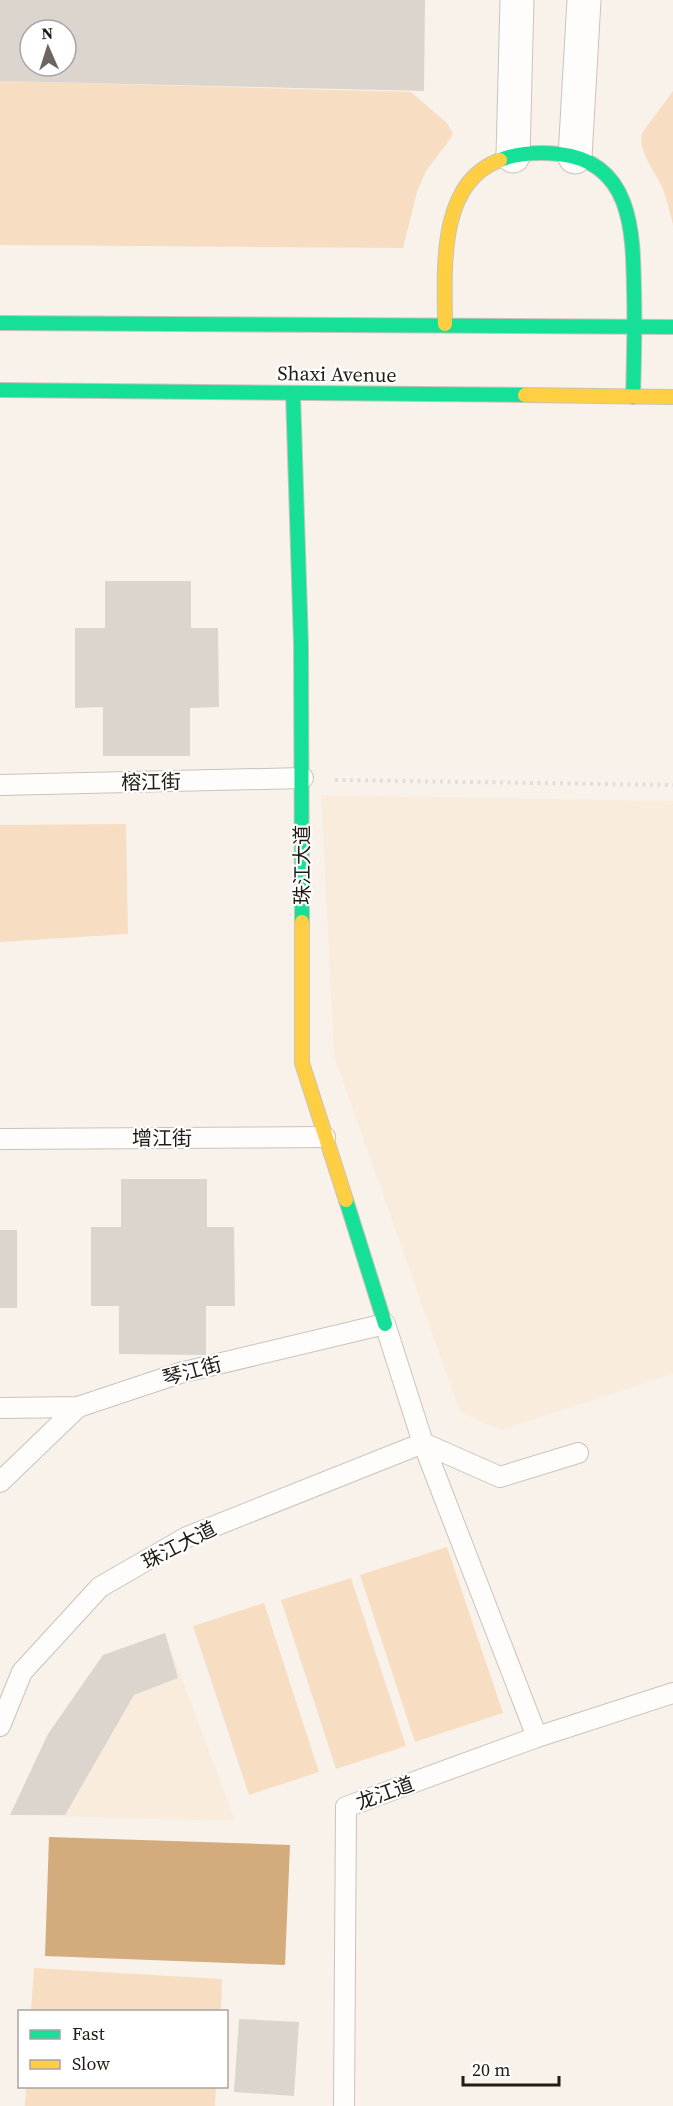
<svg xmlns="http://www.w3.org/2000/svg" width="673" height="2106" font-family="'Source Serif 4','Noto Sans SC',serif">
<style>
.built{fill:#faecdd}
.green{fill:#f7dec2}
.water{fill:#d3ab7c}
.building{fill:#dcd5ce;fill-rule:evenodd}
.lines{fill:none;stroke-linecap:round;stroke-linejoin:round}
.lane-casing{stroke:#c9c3bc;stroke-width:22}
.street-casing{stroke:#c9c3bc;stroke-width:35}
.fast-casing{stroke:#c9c3bc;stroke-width:16}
.slow-casing{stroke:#c9c3bc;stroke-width:16}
.path{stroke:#e0dedd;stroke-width:4;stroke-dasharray:3 4.5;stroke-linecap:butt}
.lane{stroke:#fefdfc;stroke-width:20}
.street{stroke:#fefdfc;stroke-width:33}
.fast{stroke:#16e098;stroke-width:14}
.slow{stroke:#ffcf43;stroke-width:14}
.labels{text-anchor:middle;stroke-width:4.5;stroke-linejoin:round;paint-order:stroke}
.street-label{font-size:20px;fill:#221b13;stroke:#fff}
</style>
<rect width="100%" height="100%" fill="#f8f2eb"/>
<g class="built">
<path d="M321,795l352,6v573l-172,56 -41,-18 -126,-356z"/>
<path d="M165,1633l70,188 -225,-6 38,-81 55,-79z"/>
</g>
<g class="green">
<path d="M0,81l411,11 36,31 6,10 -2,5 -25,33 -9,21 -14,56 -403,-3z"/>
<path d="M673,91v134c-3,-12 -6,-24 -10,-36 -8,-18 -25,-37 -21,-56z"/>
<path d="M126,824l2,110 -128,8v-117z"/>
<path d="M447,1547l56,166 -88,29 -55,-167z"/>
<path d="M351,1578l55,168 -70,23 -55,-169z"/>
<path d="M264,1603l55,169 -70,23 -56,-169z"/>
<path d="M34,1968l188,11 -1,32h-190z"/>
<path d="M26,2087v-1l190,1 -1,19h-190z"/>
</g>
<path class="water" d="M49,1837l241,8 -5,120 -240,-9z"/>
<g class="building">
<path d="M0,0h425l-1,91 -424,-10zM30,30h36v36h-36z"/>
<path d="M105,581h86v47h27l1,79 -29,1v48h-87v-49l-28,1v-80h30z"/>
<path d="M121,1179h86v48h27l1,79h-29v49l-87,-1v-48h-28v-79h30z"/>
<rect x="0" y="1230" width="17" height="78"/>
<path d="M165,1633l13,45 -44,17 -69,120h-55l38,-81 55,-79z"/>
<path d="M239,2019l60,3 -5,74 -60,-4z"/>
</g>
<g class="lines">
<g class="lane-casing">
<g id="lane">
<path d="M0,785l303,-7"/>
<path d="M0,1139l325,-2"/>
<path d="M0,1408l78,-1 102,-34 205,-49 38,119 114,294"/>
<path d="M423,1443l77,34 78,-24"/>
<path d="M0,1482l78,-75"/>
<path d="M0,1726l22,-54 78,-85 87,-50 236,-94"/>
<path d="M344,2106l2,-299 191,-70 136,-44"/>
</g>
</g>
<g class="street-casing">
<g id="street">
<path d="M513,156l4,-156"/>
<path d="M575,157l9,-157"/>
</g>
</g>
<g class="fast-casing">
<g id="fast">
<path d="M500,160c18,-7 40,-8 59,-6 74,8 74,79 75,137 1,35 0,71 -1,106"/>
<path d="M0,323l673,4"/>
<path d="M0,390l525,5"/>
<path d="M293,393l8,251 1,278"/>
<path d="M346,1200l39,124"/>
</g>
</g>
<g class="slow-casing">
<g id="slow">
<path d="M445,324c0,-53 -8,-141 55,-164"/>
<path d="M525,395l148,2"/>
<path d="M302,922v141l44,137"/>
</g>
</g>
<path class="path" d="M335,780l338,5"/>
<use href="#lane" class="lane"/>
<use href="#street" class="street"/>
<use href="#fast" class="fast"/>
<use href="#slow" class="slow"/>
</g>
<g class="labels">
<g class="street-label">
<text transform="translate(337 374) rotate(1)" y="7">Shaxi Avenue</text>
<text transform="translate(151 782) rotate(-1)" y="7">榕江街</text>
<text transform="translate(302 865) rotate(-90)" y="7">珠江大道</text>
<text x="162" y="1145">增江街</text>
<text transform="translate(192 1371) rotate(-15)" y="7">琴江街</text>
<text transform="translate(179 1545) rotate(-27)" y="7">珠江大道</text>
<text transform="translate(385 1793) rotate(-20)" y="7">龙江道</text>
</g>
</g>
<rect x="18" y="2010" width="210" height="78" fill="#ffffff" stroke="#a7a4a1" stroke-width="1.5"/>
<rect x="30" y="2030" width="30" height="9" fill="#16e098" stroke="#a7a4a1" stroke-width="1.5"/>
<text x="72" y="2040" font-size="18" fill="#221b13">Fast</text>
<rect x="30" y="2060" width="30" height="9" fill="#ffcf43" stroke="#a7a4a1" stroke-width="1.5"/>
<text x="72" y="2070" font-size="18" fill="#221b13">Slow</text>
<g transform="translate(48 48) rotate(357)"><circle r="28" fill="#ffffff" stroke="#a7a4a1" stroke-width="1.5"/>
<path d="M0-4.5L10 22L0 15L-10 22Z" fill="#6d665f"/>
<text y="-9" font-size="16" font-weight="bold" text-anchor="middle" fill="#221b13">N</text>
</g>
<path d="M463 2076v9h96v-9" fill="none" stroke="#221b13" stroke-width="3"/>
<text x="472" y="2076" font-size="18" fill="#221b13" stroke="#ffffff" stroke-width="4.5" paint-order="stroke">20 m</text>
</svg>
